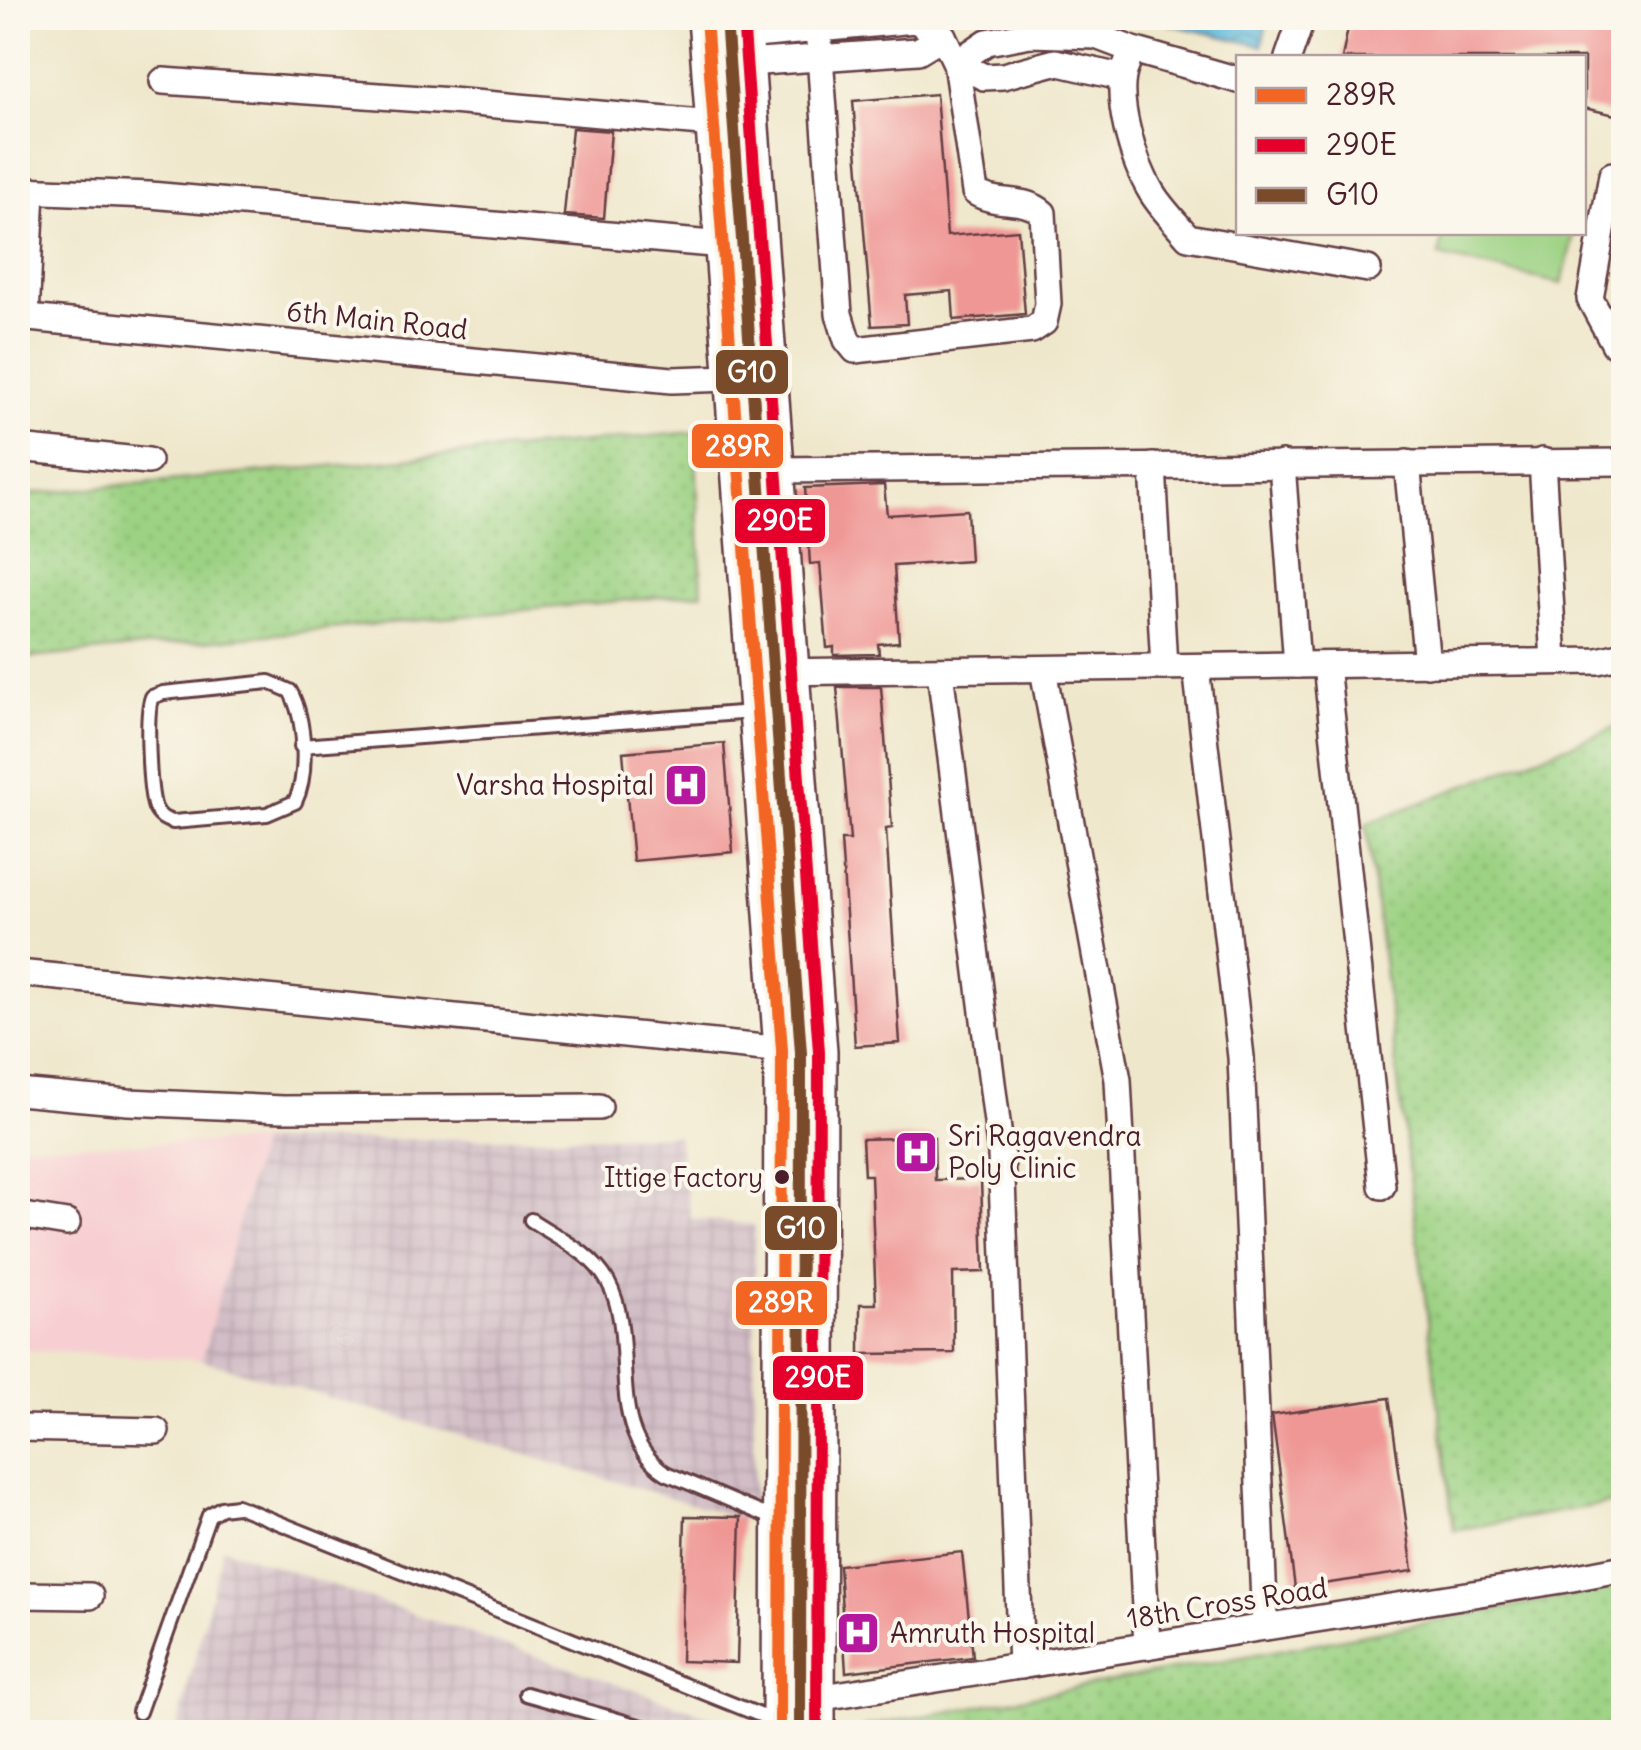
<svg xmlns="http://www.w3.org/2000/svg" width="1641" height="1750" font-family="Delius,sans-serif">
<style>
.built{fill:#f7cfd2}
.industrial{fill:url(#industrial-grid)}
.grass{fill:url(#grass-dots);stroke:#737857;stroke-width:2.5}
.pitch{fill:#9cd283;stroke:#737857;stroke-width:2.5}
.water{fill:url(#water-waves);stroke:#526c82;stroke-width:2.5}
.building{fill:#ef9795}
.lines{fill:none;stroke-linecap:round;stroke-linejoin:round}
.service-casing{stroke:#633d43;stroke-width:18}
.minor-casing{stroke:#633d43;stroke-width:30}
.secondary-casing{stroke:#633d43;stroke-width:40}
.service{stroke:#fff;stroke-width:12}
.minor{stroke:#fff;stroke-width:25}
.secondary{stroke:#fff;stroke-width:35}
.bus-1-casing{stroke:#fbf7ec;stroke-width:20}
.bus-2-casing{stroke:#fbf7ec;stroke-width:20}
.bus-3-casing{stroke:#fbf7ec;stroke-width:20}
.bus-1{stroke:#f26522;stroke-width:12}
.bus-2{stroke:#e4002b;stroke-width:12}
.bus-3{stroke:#7a4b2a;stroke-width:12}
.bus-dot{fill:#4a1f2b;stroke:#fbf7ec;stroke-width:4}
.labels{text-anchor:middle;stroke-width:8;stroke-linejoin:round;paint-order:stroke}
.bus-label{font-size:26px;fill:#4a1f2b;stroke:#fbf7ec;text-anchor:end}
.street-label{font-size:28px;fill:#4a1f2b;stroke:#fbf7ec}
.poi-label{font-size:28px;fill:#4a1f2b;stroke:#fbf7ec;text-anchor:start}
.line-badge{stroke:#fbf7ec;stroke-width:4}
.badge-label{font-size:28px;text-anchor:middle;font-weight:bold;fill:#fff}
</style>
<defs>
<pattern id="industrial-grid" width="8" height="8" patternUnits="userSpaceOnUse" patternTransform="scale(2.5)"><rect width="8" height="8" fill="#d2bdc6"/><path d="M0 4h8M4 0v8" fill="none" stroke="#b6a2aa"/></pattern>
<pattern id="grass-dots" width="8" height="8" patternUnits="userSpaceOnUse" patternTransform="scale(2.5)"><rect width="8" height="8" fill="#9cd283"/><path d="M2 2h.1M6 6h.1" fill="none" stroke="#88b471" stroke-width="1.8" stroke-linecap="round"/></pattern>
<pattern id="water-waves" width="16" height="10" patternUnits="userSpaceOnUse" patternTransform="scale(2.5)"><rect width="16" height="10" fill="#5ab8d9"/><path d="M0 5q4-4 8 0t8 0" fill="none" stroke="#4c95b0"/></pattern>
</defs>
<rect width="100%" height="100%" fill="#fbf7ec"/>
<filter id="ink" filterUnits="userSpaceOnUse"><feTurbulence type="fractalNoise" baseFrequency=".01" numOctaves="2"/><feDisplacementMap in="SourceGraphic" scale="20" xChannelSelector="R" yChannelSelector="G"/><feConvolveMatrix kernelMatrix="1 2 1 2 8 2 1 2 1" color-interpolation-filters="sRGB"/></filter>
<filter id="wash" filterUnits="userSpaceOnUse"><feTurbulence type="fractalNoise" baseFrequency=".0048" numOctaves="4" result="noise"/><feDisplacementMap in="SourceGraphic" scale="40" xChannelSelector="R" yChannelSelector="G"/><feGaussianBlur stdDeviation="2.25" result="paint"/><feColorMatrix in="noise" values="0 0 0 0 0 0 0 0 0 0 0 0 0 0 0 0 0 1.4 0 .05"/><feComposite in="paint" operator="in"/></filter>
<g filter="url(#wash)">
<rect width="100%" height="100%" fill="#efe7cb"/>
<path class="built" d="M260,1142l-58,218 -184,-10v-205z"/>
<g class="industrial">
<path d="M677,1135l14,84 64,6 -1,297 -552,-162 58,-218z"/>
<path d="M223,1548l530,183v1h-577z"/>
</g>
<g class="grass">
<path d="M695,432l7,161 -684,66v-164z"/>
<path d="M1623,724v777l-169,29 -88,-706z"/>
<path d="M1623,1586v146h-758v-5z"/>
</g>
<path class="pitch" d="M1444,233v-1l130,1 -12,51 -123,-28z"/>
<path class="water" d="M1170,18h98l-6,28 -93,-22z"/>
<g id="blocks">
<g class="building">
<path d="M1350,18h274v99l-40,-9v-50h-242z"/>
<path d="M936,94l11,142 71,-6 7,84 -71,6 -2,-29 -47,4 2,29 -35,2 -19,-225z"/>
<path d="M572,128l39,3 -7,87 -40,-3z"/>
<path d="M884,485l3,30 80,-5 3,51 -76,5 5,76 -21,2 1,10 -45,1v-8l-7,1 -7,-85 -10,1 -5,-76z"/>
<path d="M837,687h44l11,141 -6,1 14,214 -45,3 -14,-206h9z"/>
<path d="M724,743l9,109 -100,9 -10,-109z"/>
<path d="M934,1137l1,43 46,-1 3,93 -31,1 1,80 -94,1v-50h16l-5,-129h-7l-2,-36z"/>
<path d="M1389,1398l24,173 -118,17 -23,-173z"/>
<path d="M685,1516l56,1 -4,146 -56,-2z"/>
<path d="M962,1552l11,105 -127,15 -7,-107z"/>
</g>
</g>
</g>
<g filter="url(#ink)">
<use href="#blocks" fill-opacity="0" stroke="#633d43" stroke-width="2.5"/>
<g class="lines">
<g class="service-casing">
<g id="service">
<path d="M269,682l21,9c15,27 19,83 5,111l-28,12 -94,8c-8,-2 -14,-5 -18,-14 -6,-16 -10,-96 -3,-111l11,-4z"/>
<path d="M301,746l452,-34"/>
<path d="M531,1220c27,18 61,33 77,62 32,58 -6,150 58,191l111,47"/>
<path d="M526,1694l134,38"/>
<path d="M139,1712l70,-197 12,-7 16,-2 540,216"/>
</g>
</g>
<g class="minor-casing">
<g id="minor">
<path d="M744,36l171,-16 28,16 13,27 19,129c21,14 49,4 68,21l5,91 -4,18 -12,8 -177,20 -8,-10 -8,-26 -21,-285"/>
<path d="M1288,58l14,-40"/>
<path d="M746,63l172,-12 25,-15"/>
<path d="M1127,64c-15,31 7,100 25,129 10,16 24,30 36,44l180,32"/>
<path d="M1120,77l-65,-15 -52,14 -19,1 -28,-14 31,-21 43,-8 66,2 37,14 105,30"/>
<path d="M163,81l288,20 262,23"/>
<path d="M1612,175l-22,124 25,46 9,5"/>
<path d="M18,190l132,5 585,51"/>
<path d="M18,317l654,63 58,-2"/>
<path d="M26,318l6,-128"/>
<path d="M18,448l130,13"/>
<path d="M1542,461l12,200"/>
<path d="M1407,463l20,201"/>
<path d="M1282,464l15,201"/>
<path d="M1153,466l11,201"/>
<path d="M775,470l849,-8"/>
<path d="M1326,665l56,521"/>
<path d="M1196,667l45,390 24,570"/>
<path d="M1043,669l75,411 29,566"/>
<path d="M940,671l61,483 20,512"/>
<path d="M774,672l824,-11 26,-6"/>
<path d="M18,973l776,78"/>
<path d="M18,1092l110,10 155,7 316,-2"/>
<path d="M18,1215l49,8"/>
<path d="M18,1428l138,3"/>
<path d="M18,1595l72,1"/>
<path d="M779,1704l783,-124 62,-12"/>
</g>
</g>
<g class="secondary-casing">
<g id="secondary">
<path d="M706,18l76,1032 -2,682"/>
<path d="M743,18l76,1034 -2,680"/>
</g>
</g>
<use href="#service" class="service"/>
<use href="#minor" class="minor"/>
<use href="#secondary" class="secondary"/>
<g class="bus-1-casing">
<path id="bus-1" d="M706,18l76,1032 -2,682"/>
</g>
<g class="bus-2-casing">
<path id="bus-2" d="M743,18l76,1034 -2,680"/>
</g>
<g class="bus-3-casing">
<path id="bus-3" d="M726,19l75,1034 -1,679"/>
</g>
<use href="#bus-1" class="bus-1"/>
<use href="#bus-2" class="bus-2"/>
<use href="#bus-3" class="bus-3"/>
</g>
</g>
<defs>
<g id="hospital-square" transform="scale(2.25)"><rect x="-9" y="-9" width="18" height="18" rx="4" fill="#b5179e" stroke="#fbf7ec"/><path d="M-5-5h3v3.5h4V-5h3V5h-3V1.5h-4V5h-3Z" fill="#fff"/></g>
</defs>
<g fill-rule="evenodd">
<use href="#hospital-square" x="686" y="785"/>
<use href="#hospital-square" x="916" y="1152"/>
<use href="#hospital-square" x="858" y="1633"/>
</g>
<circle class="bus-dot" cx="782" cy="1177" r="9"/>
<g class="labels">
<g class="bus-label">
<text x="763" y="1187">Ittige Factory</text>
</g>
<g class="street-label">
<text transform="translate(377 320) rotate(6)" y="10">6th Main Road</text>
<text transform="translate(1227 1603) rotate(-9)" y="10">18th Cross Road</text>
</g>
<g class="poi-label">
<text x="654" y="795" text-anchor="end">Varsha Hospital</text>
<text x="948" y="1146">Sri Ragavendra<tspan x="948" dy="32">Poly Clinic</tspan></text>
<text x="890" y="1643">Amruth Hospital</text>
</g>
</g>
<g class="line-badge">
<rect x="714" y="348" width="76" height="48" rx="10" fill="#7a4b2a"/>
<rect x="690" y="422" width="95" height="48" rx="10" fill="#f26522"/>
<rect x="733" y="497" width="94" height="48" rx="10" fill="#e4002b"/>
<rect x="763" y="1204" width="76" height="48" rx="10" fill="#7a4b2a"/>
<rect x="734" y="1279" width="95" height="48" rx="10" fill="#f26522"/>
<rect x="771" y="1354" width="94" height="48" rx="10" fill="#e4002b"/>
</g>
<g class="badge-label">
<text x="752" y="382">G10</text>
<text x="738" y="456">289R</text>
<text x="780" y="530">290E</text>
<text x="801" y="1238">G10</text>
<text x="781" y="1312">289R</text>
<text x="818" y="1387">290E</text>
</g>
<rect width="1641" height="1750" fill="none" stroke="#fbf7ec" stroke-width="60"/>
<rect x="1236" y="55" width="350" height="180" fill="#fbf7ec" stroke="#b4a19f" stroke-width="2.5"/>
<rect x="1256" y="88" width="50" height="15" fill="#f26522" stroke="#b4a19f" stroke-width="2.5"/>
<text x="1326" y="105" font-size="30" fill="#4a1f2b">289R</text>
<rect x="1256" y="138" width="50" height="15" fill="#e4002b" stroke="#b4a19f" stroke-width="2.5"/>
<text x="1326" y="155" font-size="30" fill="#4a1f2b">290E</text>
<rect x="1256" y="188" width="50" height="15" fill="#7a4b2a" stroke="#b4a19f" stroke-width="2.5"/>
<text x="1326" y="205" font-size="30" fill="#4a1f2b">G10</text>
</svg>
